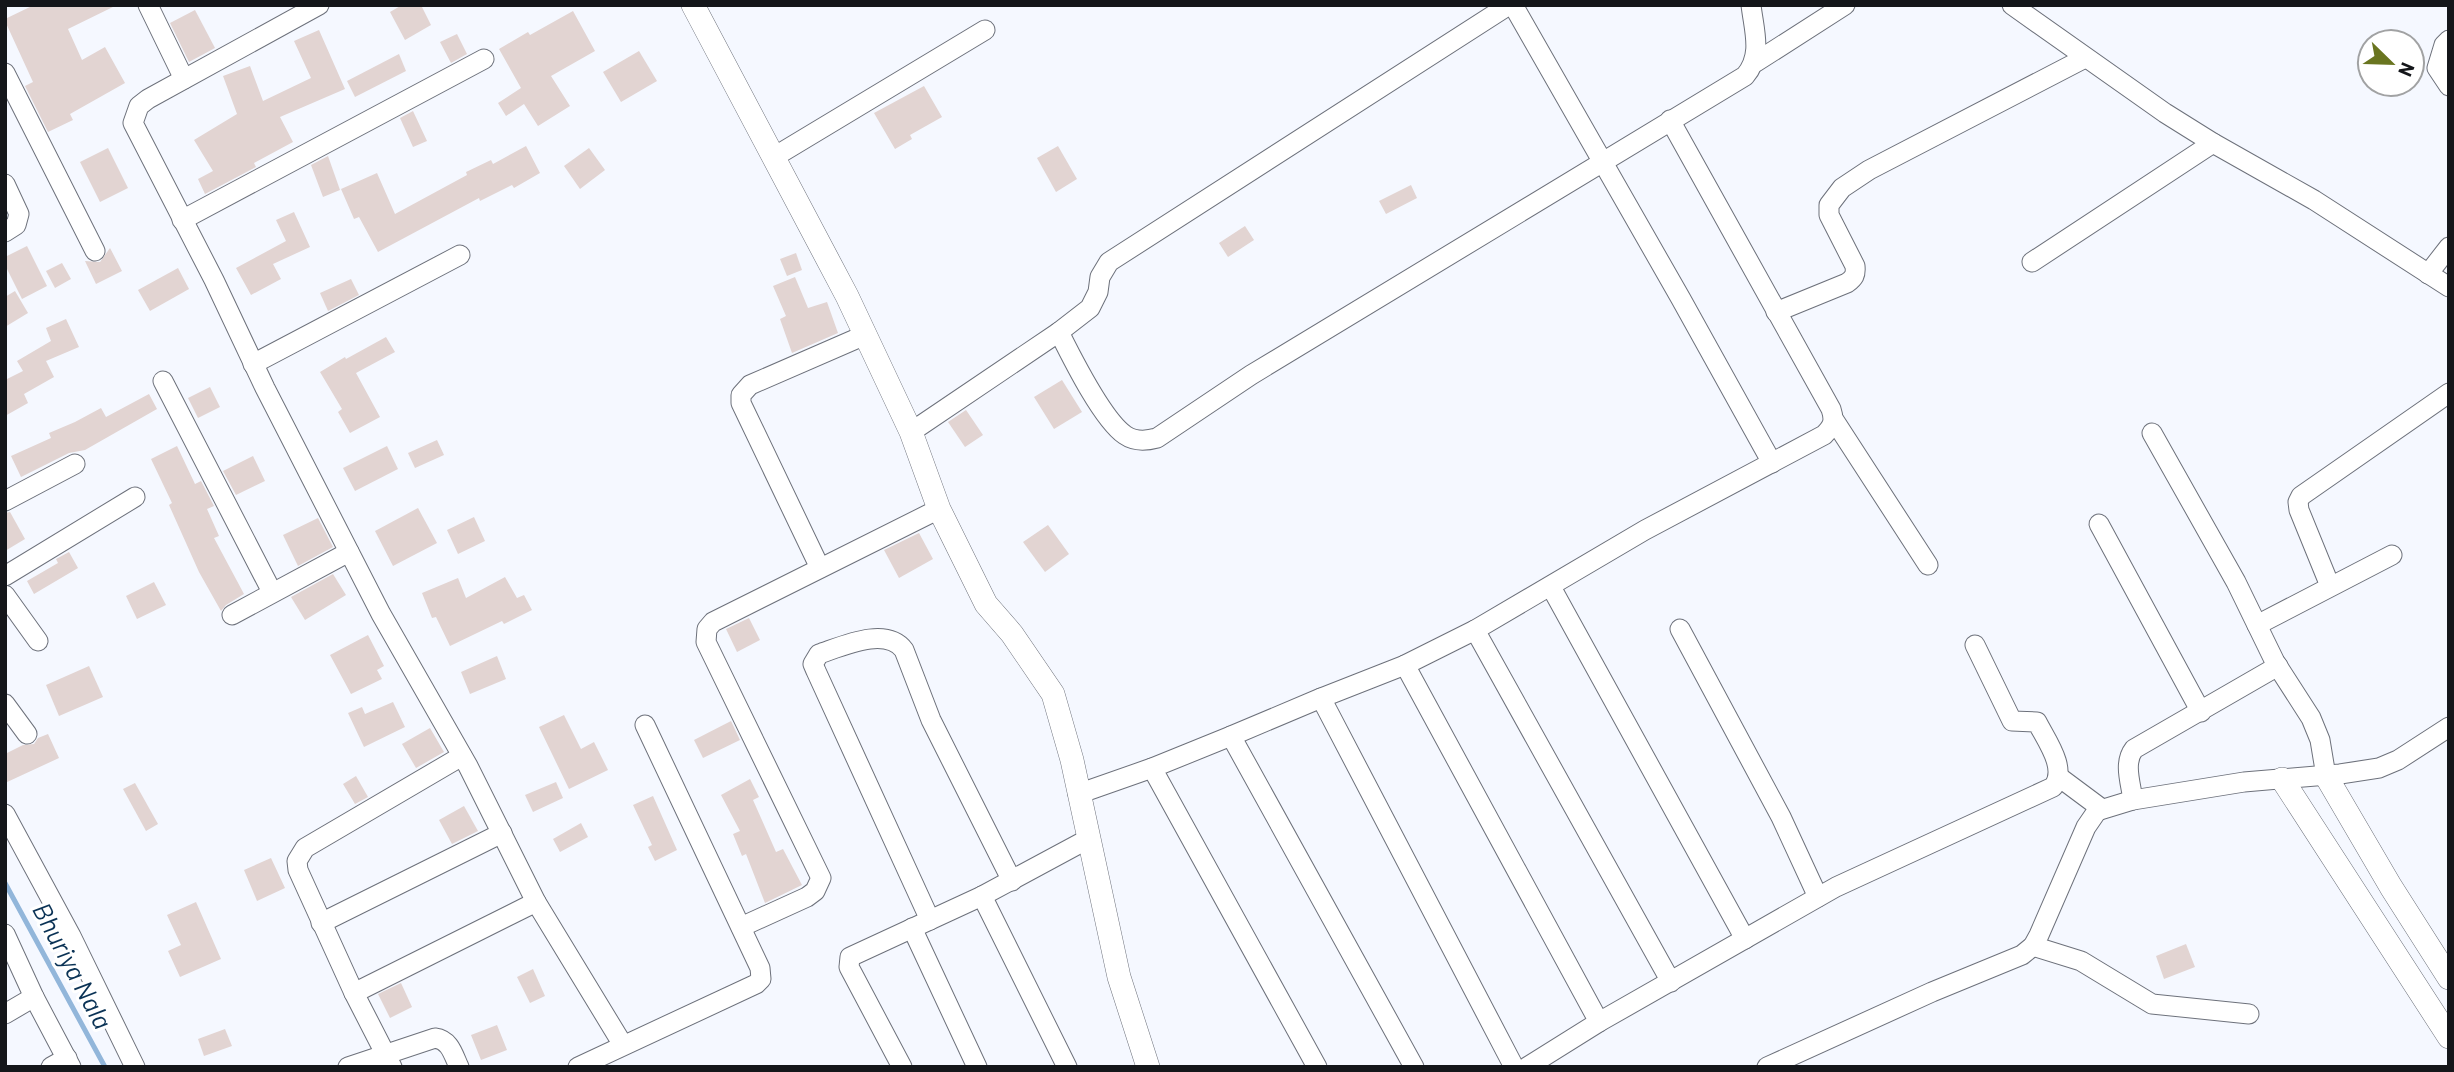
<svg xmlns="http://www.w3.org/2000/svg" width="2454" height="1072" font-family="Barlow,sans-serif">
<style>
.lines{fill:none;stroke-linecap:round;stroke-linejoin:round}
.stream{stroke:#92b6da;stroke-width:5}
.building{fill:#e2d4d2}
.minor-casing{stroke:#6d717b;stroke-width:21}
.tertiary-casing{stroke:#6d717b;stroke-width:24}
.minor{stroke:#fff;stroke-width:19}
.tertiary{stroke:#fff;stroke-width:23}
.labels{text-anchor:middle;stroke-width:6;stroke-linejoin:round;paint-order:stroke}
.water-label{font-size:26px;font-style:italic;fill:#0a3255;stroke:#fff}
</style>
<rect width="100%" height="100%" fill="#f5f8ff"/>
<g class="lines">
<path class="stream" d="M5,883l100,184"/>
</g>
<g class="building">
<path d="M34,5h83l-49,24 14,31 23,-13 20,36 -55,31 3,6 -25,12 -23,-46 8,-4 -28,-61v-2z"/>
<path d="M402,5h19l10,20 -26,15 -15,-28z"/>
<path d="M195,10l20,38 -26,14 -19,-39z"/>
<path d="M573,11l22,40 -44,25 19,30 -32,20 -14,-22 -18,12 -8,-13 23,-15 -22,-39 29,-17 2,3z"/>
<path d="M319,30l26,59 -65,28 13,25 -39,21 2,4 -51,27 -7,-15 15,-8 -19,-31 43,-26 -14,-38 27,-10 13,35 48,-23 -17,-37z"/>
<path d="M457,34l10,20 -16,9 -11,-21z"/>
<path d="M639,51l18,30 -36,21 -18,-30z"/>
<path d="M399,54l7,17 -51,26 -8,-16z"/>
<path d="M924,86l18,31 -32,18 2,4 -17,10 -21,-36z"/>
<path d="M413,111l14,30 -14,6 -13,-29z"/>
<path d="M526,146l14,27 -26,15 -2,-3 -32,16 -1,-3 -101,54 -19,-35 -5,2 -13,-30 36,-16 18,41 72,-39 -1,-3 25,-12 2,4z"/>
<path d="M1058,146l19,33 -21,13 -19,-34z"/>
<path d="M108,148l20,40 -28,14 -20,-40z"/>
<path d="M589,148l16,22 -25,19 -16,-23z"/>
<path d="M328,156l12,34 -17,7 -12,-32z"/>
<path d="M1411,185l6,13 -31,16 -7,-13z"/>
<path d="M294,212l16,35 -37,17 8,15 -30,16 -15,-27 50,-27 -10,-21z"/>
<path d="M1245,226l9,14 -26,17 -9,-14z"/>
<path d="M27,246l20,40 -25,13 -17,-34v-8z"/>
<path d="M110,248l12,23 -26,13 -11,-23 15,1z"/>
<path d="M796,253l6,17 -15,6 -7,-17z"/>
<path d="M62,263l9,16 -16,9 -9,-17z"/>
<path d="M178,268l11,21 -39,22 -12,-21z"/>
<path d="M795,277l13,31 19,-6 11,31 -46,20 -12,-34 6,-3 -13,-30z"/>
<path d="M351,279l8,16 -31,16 -8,-18z"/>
<path d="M15,291l13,22 -23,14v-30z"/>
<path d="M66,319l13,28 -33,14 8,16 -30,17 4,9 -23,13v-36l18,-9 -6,-10 34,-20 -5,-13z"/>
<path d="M386,337l9,15 -39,21 24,44 -30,16 -12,-21 4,-3 -22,-37 25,-15 1,2z"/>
<path d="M1062,380l20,32 -28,17 -20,-32z"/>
<path d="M210,387l10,20 -22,11 -10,-20z"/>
<path d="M149,394l8,15 -72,41 -16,3 -48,24 -10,-21 40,-18 -2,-5 26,-11 26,-14 5,9z"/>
<path d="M966,410l17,25 -18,12 -17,-25z"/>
<path d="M437,440l7,15 -29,13 -7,-15z"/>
<path d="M177,446l18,38 6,-3 13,25 -7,3 12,27 -5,2 30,56 -18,11 -5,6 -22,-39 -30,-67 3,-2 -21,-44z"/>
<path d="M387,446l11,23 -43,22 -12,-23z"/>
<path d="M253,456l12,25 -29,14 -13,-24z"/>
<path d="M418,508l19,35 -44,23 -18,-35z"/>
<path d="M10,512l15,27 -20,12v-38z"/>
<path d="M474,517l11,24 -27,13 -11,-24z"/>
<path d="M318,518l15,29 -35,19 -15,-31z"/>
<path d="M1048,525l21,29 -24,18 -22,-30z"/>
<path d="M919,533l14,26 -34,19 -15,-28z"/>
<path d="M69,552l9,16 -44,26 -7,-13 31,-18 -2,-4z"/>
<path d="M333,574l13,21 -41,25 -14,-23z"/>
<path d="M505,577l12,21 7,-3 8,15 -28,14 -2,-3 -52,25 -14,-29 -4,1 -10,-25 36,-15 8,20z"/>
<path d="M154,582l12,23 -29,14 -11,-23z"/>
<path d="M749,618l11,22 -23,12 -11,-23z"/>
<path d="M368,635l16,31 -7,4 5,9 -31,15 -21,-39z"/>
<path d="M497,656l9,23 -36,15 -9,-22z"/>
<path d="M89,666l14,31 -44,19 -13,-31z"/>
<path d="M393,702l12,25 -41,20 -16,-34 14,-6 3,7z"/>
<path d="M564,715l17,34 13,-7 14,28 -39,19 -30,-62z"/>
<path d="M731,721l9,19 -37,18 -9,-18z"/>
<path d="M430,728l14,24 -28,16 -14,-24z"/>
<path d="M48,734l11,24 -54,25v-29l18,-9 11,-1 4,-6z"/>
<path d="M356,776l12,21 -13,7 -12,-20z"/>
<path d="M750,779l9,18 -6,3 23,52 7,-3 19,36 -37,18 -19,-49 -4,2 -9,-22 7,-3 -19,-36z"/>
<path d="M556,782l7,16 -30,14 -8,-17z"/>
<path d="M135,783l23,41 -12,7 -23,-42z"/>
<path d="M653,796l24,54 -22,11 -7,-14 4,-2 -19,-40z"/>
<path d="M464,806l14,25 -26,13 -13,-24z"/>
<path d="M581,823l7,14 -28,15 -7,-13z"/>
<path d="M271,858l14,30 -28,13 -13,-31z"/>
<path d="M196,902l25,57 -41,18 -12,-26 13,-6 -14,-30z"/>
<path d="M2186,944l9,23 -31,12 -8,-23z"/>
<path d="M533,969l12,27 -15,7 -13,-26z"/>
<path d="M401,983l11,24 -22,11 -12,-24z"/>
<path d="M497,1025l10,25 -26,10 -10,-25z"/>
<path d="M225,1029l7,17 -28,10 -6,-17z"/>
</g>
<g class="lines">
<g class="minor-casing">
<g id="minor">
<path d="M148,5l36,74"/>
<path d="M319,5l-171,94 -9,7 -6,17 81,157 51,108 116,226 87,152 68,136 87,143"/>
<path d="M1513,5l168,294 91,164"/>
<path d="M2012,5l153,108 48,30 101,57 135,87"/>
<path d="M2449,40l-5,5 -7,23 12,18"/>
<path d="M1756,62l89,-57"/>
<path d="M5,73l90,178"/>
<path d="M774,157l211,-127"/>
<path d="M5,184l14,30 -3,11 -11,7"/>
<path d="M182,220l302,-161"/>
<path d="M2032,262l181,-119"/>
<path d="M2428,274l21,-27"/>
<path d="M1776,312l71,-29c7,-5 9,-8 8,-17l-26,-51v-10l13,-17 27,-18 216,-112"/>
<path d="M1059,332c13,26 43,87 66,103 10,7 21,6 32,3l94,-63 494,-299c18,-21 9,-45 6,-71"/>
<path d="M253,364l207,-109"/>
<path d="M163,381l109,211"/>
<path d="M1834,420l94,145"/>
<path d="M911,432l148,-100 31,-24 8,-16 2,-15 9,-15 400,-257"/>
<path d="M2152,433l84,149 39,80 36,56 9,22 6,36"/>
<path d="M5,501l70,-37"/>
<path d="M2099,524l102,188"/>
<path d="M820,568l-79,-165v-8l9,-10 115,-50"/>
<path d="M5,576l130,-79"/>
<path d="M2330,586l-31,-76 -1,-8 3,-6 148,-103"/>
<path d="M1551,587l194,352"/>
<path d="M5,595l33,46"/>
<path d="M232,615l117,-63"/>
<path d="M2257,625l135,-70"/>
<path d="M1680,629l101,188 37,80"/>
<path d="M1475,630l170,-100 179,-95c9,-9 11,-14 7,-26l-161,-289"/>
<path d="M1405,665l-84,33 193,369"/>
<path d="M1321,698l-90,38 183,331"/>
<path d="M5,704l22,30"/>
<path d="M1231,736l-79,32 165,299"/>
<path d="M2059,777l43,32"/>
<path d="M1078,794l74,-26"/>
<path d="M2133,800c-2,-16 -10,-37 1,-51l144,-83"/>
<path d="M5,814l66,122 64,131"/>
<path d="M982,896l85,171"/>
<path d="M930,920l-114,-249 -3,-7 6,-10c24,-8 67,-28 85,-4l27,70 81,161"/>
<path d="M321,923l181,-90"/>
<path d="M741,927l66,-30 8,-6 6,-13 -115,-236 1,-13 6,-7 226,-113"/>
<path d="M912,928l65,139"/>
<path d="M5,934l29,63 37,70"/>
<path d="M2033,946l48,15 71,43 97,10"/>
<path d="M354,993l182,-91"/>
<path d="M5,1014l29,-17"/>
<path d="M1599,1022l-194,-357 70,-35 196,352"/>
<path d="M51,1067l16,-9"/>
<path d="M348,1067l87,-29c15,2 18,16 24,29"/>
<path d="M392,1067l-38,-74 -56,-123 -1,-9 8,-13 157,-92"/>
<path d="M578,1067l178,-83 5,-5 -1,-11 -115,-243"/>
<path d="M902,1067l-53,-100 1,-10 132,-61 106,-57"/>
<path d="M1527,1067l72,-45 237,-135 217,-100c15,-18 -7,-47 -16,-65l-25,-1 -37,-76"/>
<path d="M1767,1067l165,-75 90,-37 11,-9 6,-11 47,-108 11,-16 36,-11 111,-18 96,-8 39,-6 19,-8 51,-33"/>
</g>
</g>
<g class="tertiary-casing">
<g id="tertiary">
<path d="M693,5l154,291 64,136 28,77 47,95 26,30 41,60 19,66 47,217 29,90"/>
<path d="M2326,776l65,111 58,91"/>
<path d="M2282,779l167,258"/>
</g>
</g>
<use href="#minor" class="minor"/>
<use href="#tertiary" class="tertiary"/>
</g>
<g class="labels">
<g class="water-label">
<text transform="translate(72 966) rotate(62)" y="9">Bhuriya Nala</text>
</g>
</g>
<rect width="2454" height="1072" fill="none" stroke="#14161a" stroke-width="14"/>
<g transform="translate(2391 63) rotate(113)"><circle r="33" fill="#ffffff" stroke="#a1a2a3" stroke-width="2"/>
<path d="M0-5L12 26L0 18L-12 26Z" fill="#697520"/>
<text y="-10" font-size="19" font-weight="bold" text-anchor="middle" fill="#14161a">N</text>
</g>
</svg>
